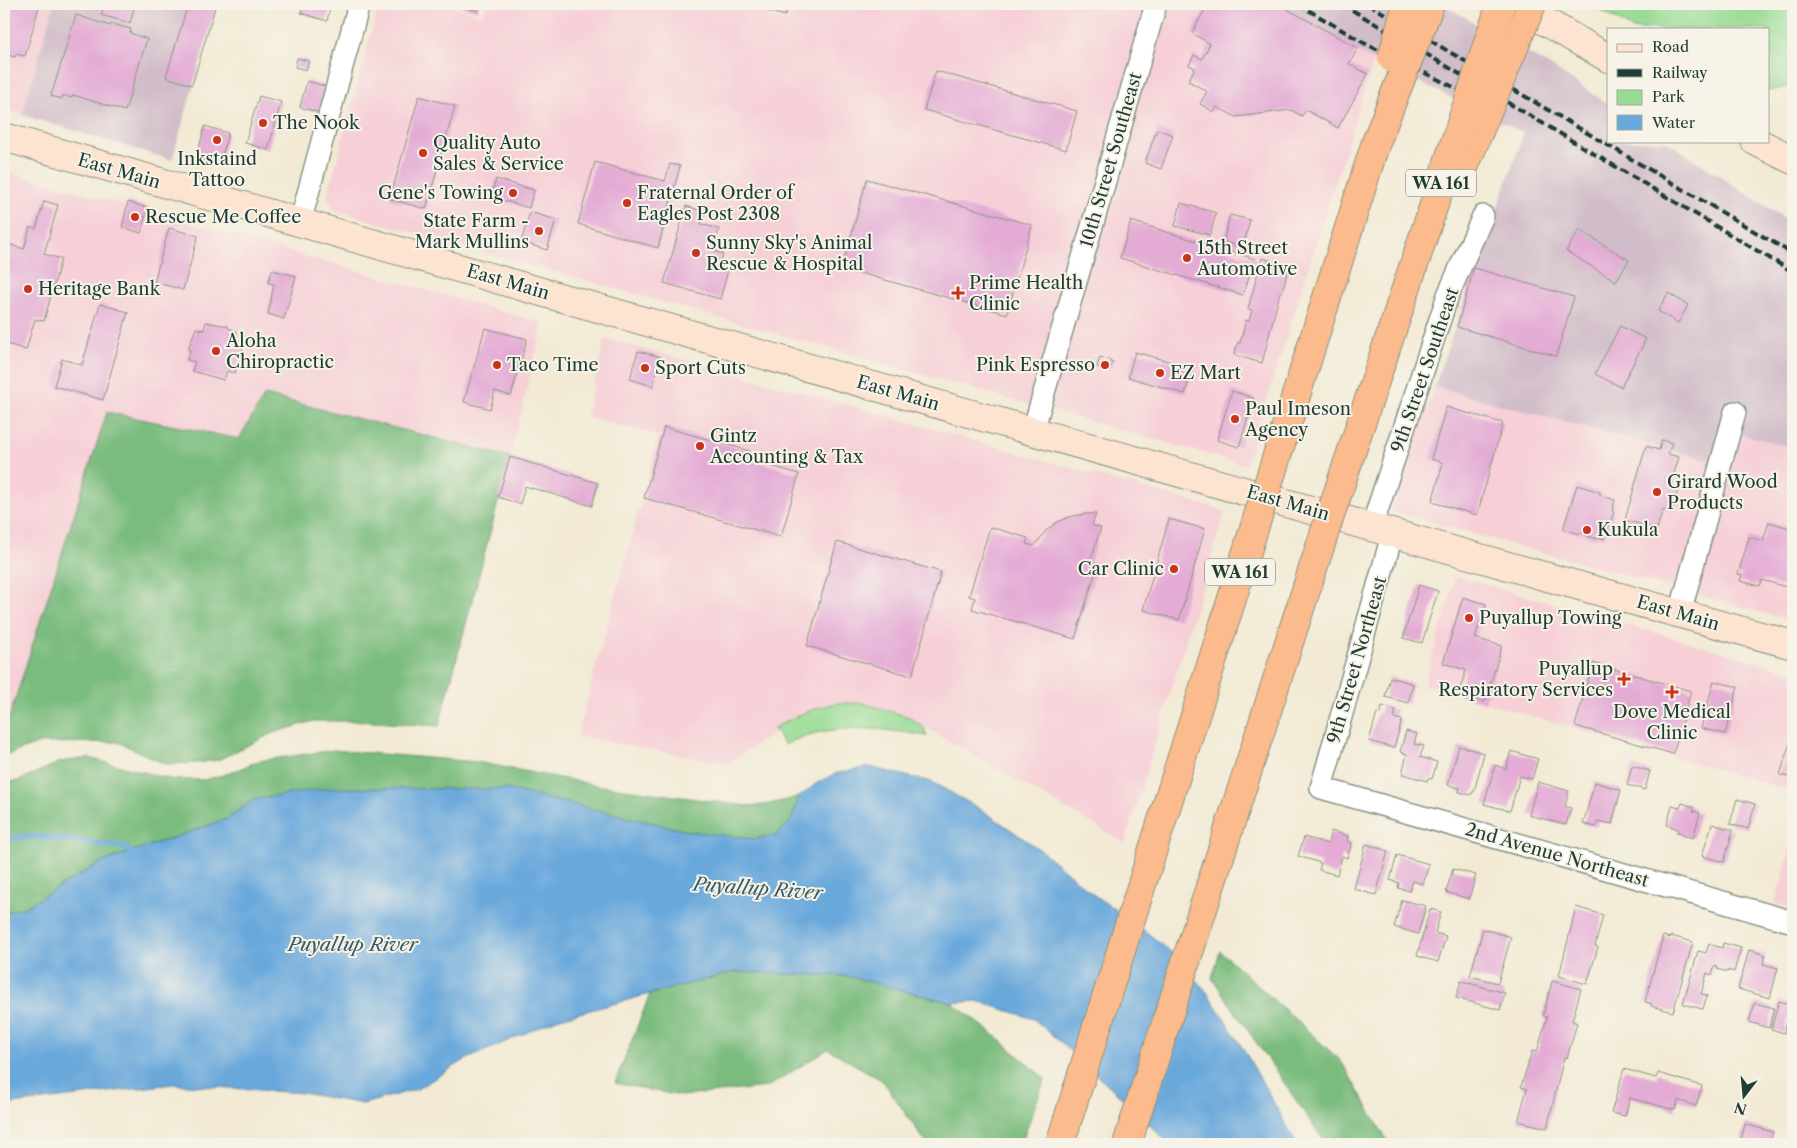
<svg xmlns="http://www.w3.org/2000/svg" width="1797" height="1148" font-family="'Libre Caslon Text',serif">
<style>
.built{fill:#f6cfd7}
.industrial{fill:#d1bdc9}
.green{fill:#98dc94;stroke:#5c8c64}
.forest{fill:#7abc7e;stroke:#4c7c59}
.water{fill:#69a8db;stroke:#447288}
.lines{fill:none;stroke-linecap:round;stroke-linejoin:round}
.stream{stroke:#69a8db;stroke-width:6}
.building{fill:#e4acd5}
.street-casing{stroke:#889484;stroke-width:24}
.secondary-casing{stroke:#889484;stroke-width:30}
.street{stroke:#fff;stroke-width:21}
.secondary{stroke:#fde4d1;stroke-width:28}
.rail{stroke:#1f3d34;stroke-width:4;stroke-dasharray:8 4;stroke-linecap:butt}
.highway-bridge-casing{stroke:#889484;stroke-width:30;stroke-linecap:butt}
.highway-bridge{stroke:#fbbb8c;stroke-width:28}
.poi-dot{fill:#c8321e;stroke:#f7f3e8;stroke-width:2}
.labels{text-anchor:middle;stroke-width:4;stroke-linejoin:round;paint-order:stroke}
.shield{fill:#f7f3e8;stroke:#60746a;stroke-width:1}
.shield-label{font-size:16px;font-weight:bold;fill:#1f3d34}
.poi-label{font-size:18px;fill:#1f3d34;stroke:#f7f3e8;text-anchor:start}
.street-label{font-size:18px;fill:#1f3d34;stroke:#f7f3e8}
.water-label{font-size:19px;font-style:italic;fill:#355d66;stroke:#f7f3e8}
</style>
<rect width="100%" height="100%" fill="#f7f3e8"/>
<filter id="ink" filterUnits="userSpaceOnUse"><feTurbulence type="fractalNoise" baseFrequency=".02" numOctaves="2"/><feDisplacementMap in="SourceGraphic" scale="10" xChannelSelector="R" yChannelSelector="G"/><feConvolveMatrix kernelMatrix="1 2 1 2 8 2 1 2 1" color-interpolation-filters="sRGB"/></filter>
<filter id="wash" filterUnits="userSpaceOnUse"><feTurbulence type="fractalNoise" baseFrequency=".0096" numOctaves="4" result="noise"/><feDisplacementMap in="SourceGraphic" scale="20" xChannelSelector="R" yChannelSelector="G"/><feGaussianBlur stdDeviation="1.12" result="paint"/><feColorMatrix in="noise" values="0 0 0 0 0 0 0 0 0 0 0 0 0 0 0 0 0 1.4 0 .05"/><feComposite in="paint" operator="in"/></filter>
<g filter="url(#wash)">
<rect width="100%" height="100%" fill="#f2ead4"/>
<g class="built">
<path d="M4,4h50l-32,111 -18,-5z"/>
<path d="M379,4h64l39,11 4,-11h789l76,45 23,11 -128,405 -912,-255 -7,-13z"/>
<path d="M1525,133l268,157v331l-403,-110z"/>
<path d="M4,171l539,152 -33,134 -244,-62 -27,45 -132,-28 -103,322z"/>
<path d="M605,339l75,19 545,153 -100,332 -197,-114 -63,-22 -78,17 -59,40 -151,-28 82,-300 -73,-19z"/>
<path d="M1456,576l337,96v119l-369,-106z"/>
<path d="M1793,840v69l-18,-5z"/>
</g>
<g class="industrial">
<path d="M54,4h163l-45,156 -150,-45z"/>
<path d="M1275,4h167l110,63 56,37v37h58l127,83v224l-73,-20 -8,33 -278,-74 90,-254 -173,-84z"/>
</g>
<g class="green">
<path d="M1590,4h203v79l-6,4 -19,4v-62h-136z"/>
<path d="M838,703h25l46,14 15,11 3,8c-35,-6 -72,-11 -107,-4 -12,2 -25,8 -36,13l-10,-17c21,-12 41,-21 64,-25z"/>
</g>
<g class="forest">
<path d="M265,395l245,62 -71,269 -83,-5h-42l-41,12 -55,27 -22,3 -31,1 -47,-22 -78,1 -36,13v-22l103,-322 132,27z"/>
<path d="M334,750l143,12 119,23 150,21 19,-1 34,-8 -8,24 -14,14 -23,4 -67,-8 -432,-32 -28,20 -123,42 -79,46 -21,6v-131l14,-1 42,-19 29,-4 81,21 34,1 26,-7 28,-12z"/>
<path d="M1220,951l121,110 48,83h-63l-114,-166z"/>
<path d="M734,972l113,4 105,27 39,29 54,47 -24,65h-94l-44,-63 -55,-32 -60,38 -87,9 -66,-13 35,-89z"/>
</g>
<path class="water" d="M869,767l63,15 50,28 60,41 52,44 45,31 32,26 36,40 37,58 53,94h-128l-54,-53 -81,-72 -57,-18 -25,2 -105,-27 -113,-4 -84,22 -93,25 -92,41 -48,29 -54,15 -61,-11 -129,-9 -169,21v-192l21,-6 75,-44 127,-44 28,-20 76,-11 176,1 180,42 67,8 23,-4 14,-14 8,-24 18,-14 20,-10z"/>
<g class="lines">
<path class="stream" d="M4,839l28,-3 92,11 12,9"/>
</g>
<g id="blocks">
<g class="building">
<path d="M4,4h36l-15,52 -9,-2 -1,3 -11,-3z"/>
<path d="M105,4h30l-5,19 -29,-8z"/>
<path d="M188,4h28l-24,81 -26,-8z"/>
<path d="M303,4h28l-4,17 -26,-8z"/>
<path d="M458,4h21l-1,7 -20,-5z"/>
<path d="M744,4h45l-4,12z"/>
<path d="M1208,4h70l80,44 -9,16 19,10 -30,54 -32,-18 -4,6 -11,-6 -55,7 -19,-10 -3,5 -14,-8 7,-13 -19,-10 7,-13 -6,-3 5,-10 8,4 8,-15 -18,-11z"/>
<path d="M76,15l34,11 2,-2 19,5 -1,4 17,6 -22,72 -52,-16 -2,3 -8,-3 -1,4 -11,-3z"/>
<path d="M297,58l12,3 -3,9 -11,-3z"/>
<path d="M936,71l141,40 -11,39 -142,-40z"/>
<path d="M307,81l21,6 -7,26 -21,-6z"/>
<path d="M259,96l22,6 -13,48 -23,-7z"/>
<path d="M419,96l36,10 -29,103 -36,-10z"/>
<path d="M205,126l23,7 -8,31 -24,-6z"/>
<path d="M1157,129l16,6 -12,34 -16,-6z"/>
<path d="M595,162l70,19 5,-17 10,2 -22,82 -80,-24z"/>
<path d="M496,179l38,11 -5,18 -38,-11z"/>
<path d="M867,179l165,46 -25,89 -165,-46z"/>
<path d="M44,201l14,4 -14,49 17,5 -17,62 -9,-2 -9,31 -22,-7v-94l1,-6 19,6 6,-22 6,2z"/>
<path d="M128,202l20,6 -7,25 -19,-6z"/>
<path d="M1181,203l35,10 -6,22 -35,-9z"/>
<path d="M686,206l19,6 -4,12 18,5 -3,11 2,5 -2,7 7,2 -3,11 9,2 -9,32 -56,-16z"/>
<path d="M530,212l26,8 -9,30 -26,-8z"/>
<path d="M1230,215l20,5 -7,27 -20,-5z"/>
<path d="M1131,221l124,38 -12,36 -123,-37z"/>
<path d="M169,228l29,8 -15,54 -29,-8z"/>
<path d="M1579,230l50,30 -13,21 -50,-30z"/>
<path d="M1262,258l27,8 -7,26h-2l-18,71 -28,-8 4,-13 2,1 6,-23 3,1 3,-11 -4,-1z"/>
<path d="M1474,268l100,29 -18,59 -99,-29z"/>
<path d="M272,270l24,6 -12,43 -16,-5 6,-30 -6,-1z"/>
<path d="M1668,293l20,12 -10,18 -20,-12z"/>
<path d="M100,304l28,8 -25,88 -49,-14 8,-27 20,6z"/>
<path d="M206,322l22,4v2l9,3 -2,8 9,2 -4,23 -2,-1 -3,10 -8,-2 -3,9 -32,-9 3,-9 -8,-2 3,-10 -2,-1 8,-21 8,2z"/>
<path d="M1620,326l26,13 -25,48 -26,-13z"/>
<path d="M485,328l42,11 -16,57 -16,-5 -5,18 -26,-7z"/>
<path d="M638,351l23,6 -8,29 -23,-7z"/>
<path d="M1135,352l58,16 -8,26 -57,-17z"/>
<path d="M1100,357l11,3 -1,2 3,1 -4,7 -12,-3z"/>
<path d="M1232,391l22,7 -15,49 -22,-7z"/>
<path d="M1446,407l57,16 -26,92 -45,-13 11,-39 -12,-4z"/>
<path d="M664,427l86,24 -2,8 51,15 -18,63 -137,-39z"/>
<path d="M1662,440l10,3 -4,11 11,3 -9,30 8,2 -6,23 -9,-3 -6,20 -32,-9 21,-74 13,4z"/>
<path d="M510,457l88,26 -6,23 -67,-20 -5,18 -22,-7z"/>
<path d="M1577,485l23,7v3l15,5 -3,11 2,1 -10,27 -6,-2 -1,2 -12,-4 1,-2 -5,-1 -1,2 -17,-5z"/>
<path d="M1084,514h12l-4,11 9,3 -11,34 8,2 -23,75 -103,-30 3,-11 -6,-2 21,-69 38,11 -2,6 8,2 12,-15 10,-8 13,-6z"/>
<path d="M1169,519l36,10 -26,91 -36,-10z"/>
<path d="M1769,522l24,7v60l-31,-9 -2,6 -20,-5 2,-6 -4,-1 11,-37 14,4z"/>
<path d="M837,542l104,30 -29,104 -105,-30z"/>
<path d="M1419,585l19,6 -16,52 -19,-5z"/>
<path d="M1463,597l23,7 -11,34 27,8 -17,56 -27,-7 8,-25 -23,-7z"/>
<path d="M1593,663l98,28 -18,63 -98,-28z"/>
<path d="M1390,677l23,7 -5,19 -23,-6z"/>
<path d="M1714,681l24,6 -13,47 -24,-6z"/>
<path d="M1382,706l14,4 -2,8 8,2 -8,28 -25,-7 8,-28 3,1z"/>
<path d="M1406,731l11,3 -3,10 10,2 -4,11 17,5 -5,17 -4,-1 -1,3 -25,-7 5,-20 -7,-2z"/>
<path d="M1793,733v45l-13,-3z"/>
<path d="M1459,746l25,7 -10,39h-2l-1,3 -12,-3 1,-4 -12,-3z"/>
<path d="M1511,751l27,8 -6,20 -12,-3 -10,35 -26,-7 11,-39 11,4z"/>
<path d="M1632,766l18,5 -5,19 -18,-5z"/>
<path d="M1538,782l31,9 -4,15 6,2 -5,17 -37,-10z"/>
<path d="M1595,782l26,8 -9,34 -14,-3 -2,6 -13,-3z"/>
<path d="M1737,799l18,5 -7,25 -18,-5z"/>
<path d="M1682,803l12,4 -1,4 7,2 -7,25 -11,-3v-2l-5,-1 1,-3 -11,-4 5,-19 8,2z"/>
<path d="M1712,824l21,6 -9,32 -22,-6z"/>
<path d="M1331,831l17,5 -1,5 5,2 -5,15 -5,-2 -5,19 -18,-5 2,-7 -23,-7 6,-19 24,7z"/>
<path d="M1366,844l22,7 -12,44 -22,-6z"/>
<path d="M1397,855l32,9 -6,20 -10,-3 -3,10 -12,-3 1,-5 -9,-3z"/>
<path d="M1453,869l23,6 -7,24 -23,-7z"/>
<path d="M1402,900l24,6 -8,28 -24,-7z"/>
<path d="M1576,907l27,8 -8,31 3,1 -11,37 -28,-8z"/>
<path d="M1430,909l11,3 -6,21 11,3 -8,26 -21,-6z"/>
<path d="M1483,929l28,8 -13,46 -28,-7z"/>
<path d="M1663,936l7,2 1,-2 22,6 -20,70 -22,-6 1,-2 -7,-2z"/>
<path d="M1723,943l18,5 -7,24 -6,-2v2l-11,-3v-2l-3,-1 -2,9 -5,-2 -6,21 6,1 -4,14 -20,-5 15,-53 8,2 3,-9 13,4z"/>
<path d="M1749,950l17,5 -3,9 15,4 -8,30 -32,-9z"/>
<path d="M1461,981l44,12 -5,17 -44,-12z"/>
<path d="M1552,981l29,8 -9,32 5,2 -10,35 -3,-1 -17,71 -29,-7 9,-32 -6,-2 11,-36 5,1 10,-35 -4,-1z"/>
<path d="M1779,1001l13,4 -8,28 -13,-4z"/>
<path d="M1755,1003l19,5 -5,20 -20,-6z"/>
<path d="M1624,1069l32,9 2,-5 44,13 -6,20 -18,-6 -3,10 -45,-12 -5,18 -14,-3z"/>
<path d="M1745,1124l28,8 -3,10 8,2h-38z"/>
</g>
</g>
</g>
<g filter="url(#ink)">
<use href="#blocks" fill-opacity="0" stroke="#889484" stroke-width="1"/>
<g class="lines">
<g class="street-casing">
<g id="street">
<path d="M300,223l59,-219"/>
<path d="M1033,431l123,-427"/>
<path d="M1372,526l76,-231 35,-79"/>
<path d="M1393,532l-72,256 472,134"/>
<path d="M1680,613l55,-201"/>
</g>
</g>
<g class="secondary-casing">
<g id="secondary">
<path d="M1515,4l93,54"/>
<path d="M4,137l548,158 988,280 253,70"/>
<path d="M1755,141l38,19"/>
</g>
</g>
<use href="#street" class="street"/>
<use href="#secondary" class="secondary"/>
<g class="rail">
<path d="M1298,4l66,39 116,57"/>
<path d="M1342,4l451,268"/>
<path d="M1368,4l425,250"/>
</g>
<g class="highway-bridge-casing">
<g id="highway-bridge">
<path d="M1392,58l15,-54"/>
<path d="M1462,172l70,-168"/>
<path d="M1060,1144l315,-999 55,-141"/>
<path d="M1127,1144l199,-616 175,-524"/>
</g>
</g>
<use href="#highway-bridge" class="highway-bridge"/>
</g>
</g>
<g class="poi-dot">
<circle cx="263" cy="123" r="5"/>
<circle cx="217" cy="140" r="5"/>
<circle cx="423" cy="153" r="5"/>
<circle cx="513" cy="193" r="5"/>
<circle cx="627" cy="203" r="5"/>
<circle cx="135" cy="217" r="5"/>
<circle cx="539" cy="231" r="5"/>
<circle cx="696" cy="253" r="5"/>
<circle cx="1187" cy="258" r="5"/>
<circle cx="28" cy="289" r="5"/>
<path d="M955.5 285.5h5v5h5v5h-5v5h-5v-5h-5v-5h5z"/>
<circle cx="216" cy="351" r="5"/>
<circle cx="497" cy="365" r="5"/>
<circle cx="1105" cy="365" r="5"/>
<circle cx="645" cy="368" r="5"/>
<circle cx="1160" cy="373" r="5"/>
<circle cx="1235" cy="419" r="5"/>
<circle cx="700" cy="446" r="5"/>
<circle cx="1657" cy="492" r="5"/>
<circle cx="1587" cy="530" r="5"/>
<circle cx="1174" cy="569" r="5"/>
<circle cx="1469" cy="618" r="5"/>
<path d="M1621.5 671.5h5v5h5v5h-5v5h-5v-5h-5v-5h5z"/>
<path d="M1669.5 684.5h5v5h5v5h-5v5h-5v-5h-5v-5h5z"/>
</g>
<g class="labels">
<g class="shield">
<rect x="1406" y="169.5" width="70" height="27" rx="4"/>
<rect x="1205" y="558.5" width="70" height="27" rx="4"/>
</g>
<g class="shield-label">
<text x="1441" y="189">WA 161</text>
<text x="1240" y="578">WA 161</text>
</g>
<g class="poi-label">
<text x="273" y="129">The Nook</text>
<text x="433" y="149">Quality Auto<tspan x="433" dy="21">Sales &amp; Service</tspan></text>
<text x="217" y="165" text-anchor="middle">Inkstaind<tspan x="217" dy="21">Tattoo</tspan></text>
<text x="503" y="199" text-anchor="end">Gene's Towing</text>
<text x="637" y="199">Fraternal Order of<tspan x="637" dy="21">Eagles Post 2308</tspan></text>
<text x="145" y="223">Rescue Me Coffee</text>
<text x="529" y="227" text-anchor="end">State Farm -<tspan x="529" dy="21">Mark Mullins</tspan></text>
<text x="706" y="249">Sunny Sky's Animal<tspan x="706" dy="21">Rescue &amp; Hospital</tspan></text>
<text x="1197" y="254">15th Street<tspan x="1197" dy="21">Automotive</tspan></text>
<text x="969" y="289">Prime Health<tspan x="969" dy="21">Clinic</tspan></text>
<text x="38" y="295">Heritage Bank</text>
<text x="226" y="347">Aloha<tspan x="226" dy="21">Chiropractic</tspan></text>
<text x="507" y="371">Taco Time</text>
<text x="1095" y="371" text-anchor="end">Pink Espresso</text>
<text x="655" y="374">Sport Cuts</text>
<text x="1170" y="379">EZ Mart</text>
<text x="1245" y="415">Paul Imeson<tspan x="1245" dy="21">Agency</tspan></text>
<text x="710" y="442">Gintz<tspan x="710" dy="21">Accounting &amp; Tax</tspan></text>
<text x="1667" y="488">Girard Wood<tspan x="1667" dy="21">Products</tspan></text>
<text x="1597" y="536">Kukula</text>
<text x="1164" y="575" text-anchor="end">Car Clinic</text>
<text x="1479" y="624">Puyallup Towing</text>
<text x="1613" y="675" text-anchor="end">Puyallup<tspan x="1613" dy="21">Respiratory Services</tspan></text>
<text x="1672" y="718" text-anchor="middle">Dove Medical<tspan x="1672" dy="21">Clinic</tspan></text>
</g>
<g class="street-label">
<text transform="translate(1111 160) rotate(-74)" y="6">10th Street Southeast</text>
<text transform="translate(119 171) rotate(16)" y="6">East Main</text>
<text transform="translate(508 282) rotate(16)" y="6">East Main</text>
<text transform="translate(1425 370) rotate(-71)" y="6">9th Street Southeast</text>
<text transform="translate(898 393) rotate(16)" y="6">East Main</text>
<text transform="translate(1288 503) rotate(16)" y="6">East Main</text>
<text transform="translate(1678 613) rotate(16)" y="6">East Main</text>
<text transform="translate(1357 660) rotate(-74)" y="6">9th Street Northeast</text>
<text transform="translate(1557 855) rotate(16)" y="6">2nd Avenue Northeast</text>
</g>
<g class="water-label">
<text transform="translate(758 888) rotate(4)" y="7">Puyallup River</text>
<text x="353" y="951">Puyallup River</text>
</g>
</g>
<rect width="1797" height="1148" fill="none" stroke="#f7f3e8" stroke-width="20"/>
<rect x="1607" y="28" width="162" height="115" fill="#f7f3e8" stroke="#a1aaa0"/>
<rect x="1617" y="44" width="25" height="8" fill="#fde4d1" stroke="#a1aaa0"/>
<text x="1652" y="52" font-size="15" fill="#1f3d34">Road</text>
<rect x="1617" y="69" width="25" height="8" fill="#1f3d34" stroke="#a1aaa0"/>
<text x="1652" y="78" font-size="15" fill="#1f3d34">Railway</text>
<rect x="1617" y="90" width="25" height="15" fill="#98dc94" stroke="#a1aaa0"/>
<text x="1652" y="102" font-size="15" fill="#1f3d34">Park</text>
<rect x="1617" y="115" width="25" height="15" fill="#69a8db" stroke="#a1aaa0"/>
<text x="1652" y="128" font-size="15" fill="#1f3d34">Water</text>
<g transform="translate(1744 1096) rotate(196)" stroke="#f7f3e8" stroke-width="4" paint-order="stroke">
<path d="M0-4L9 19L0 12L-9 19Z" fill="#1f3d34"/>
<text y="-8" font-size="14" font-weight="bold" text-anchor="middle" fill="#1f3d34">N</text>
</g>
</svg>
